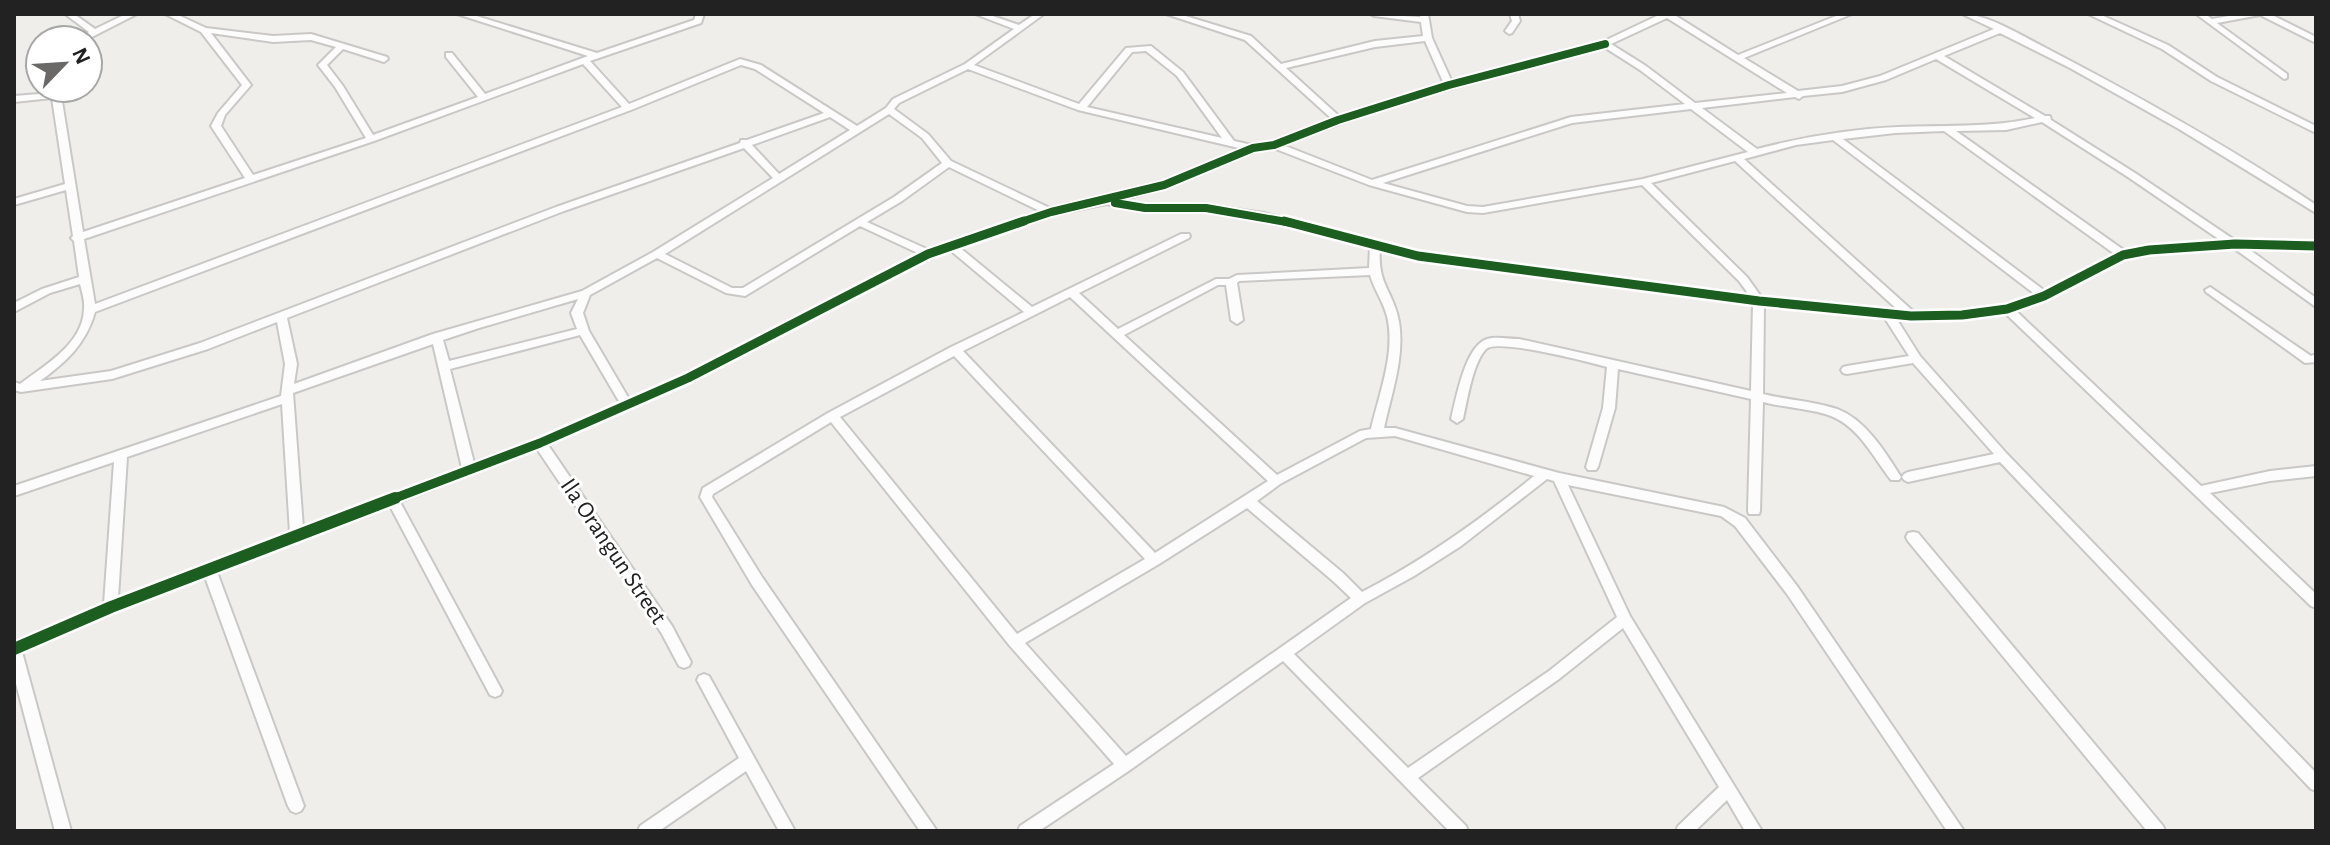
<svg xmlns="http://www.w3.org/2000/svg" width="2330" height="845" font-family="'Alegreya Sans',sans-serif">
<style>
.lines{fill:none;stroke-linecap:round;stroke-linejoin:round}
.minor-casing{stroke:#c9c8c7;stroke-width:4}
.minor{fill:#fdfcfc;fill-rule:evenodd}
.cycleway-far2-casing{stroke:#fff;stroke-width:12}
.cycleway-far1-casing{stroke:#fff;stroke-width:14}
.cycleway-casing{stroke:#fff;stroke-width:17}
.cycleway-far2{stroke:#1b5e20;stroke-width:8}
.cycleway-far1{stroke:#1b5e20;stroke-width:9}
.cycleway{stroke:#1b5e20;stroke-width:12}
.labels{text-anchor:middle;stroke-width:6;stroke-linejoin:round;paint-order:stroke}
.street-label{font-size:24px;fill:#222;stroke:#fff}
</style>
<rect width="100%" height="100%" fill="#f0eeeb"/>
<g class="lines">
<g class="minor-casing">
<g id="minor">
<path d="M65,14h9l21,15 31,-15h11l-51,26h-11l14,-8z"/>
<path d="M165,14h11l30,14 67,8 38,-2 76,23 1,2 -4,3 -41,-13 -16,16 16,21 30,49 105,-38 -32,-40v-4h6l33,41 103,-38 -131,-42h13l127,39 97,-33 2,-6h8l-3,9 -111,38 39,43 111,-45 21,6 96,61 29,-18 7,-9 72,-35 49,-35 -39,-15h12l32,11 16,-11h9l-70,51 105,39 47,-56 25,-2 32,26 51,69 18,4 20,-3 60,-23 -87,-79 -79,-26h13l72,22 30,28 94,-23 48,-5 -2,-14 -47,-6 -4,-2 50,3v-3h8l4,24 20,44 150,-40 59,-28h12l65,41 103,-41h11l-108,44 54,33 44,-5 38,-10 114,-47 -32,-15c26,0 60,22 84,34 92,48 184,99 270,157v8l-137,-84 -109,-61 -70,-35 -56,23 101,60h5l1,4 84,53 101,68 80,2v6l-70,-2 70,51v9l-84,-60 -83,6 -23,5 -78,40 -33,12 186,176 69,-15 46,-5v10l-46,5 -60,12 106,101v14l-5,-2 -306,-293 -43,6 -66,-1 24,38 87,98 309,319v18l-5,-2 -311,-327 -92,20 -4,-2 -2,-3 2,-3 4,-2 86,-18 -81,-91 -66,11 -4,-1 -2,-3 2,-3 4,-1 62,-10 -25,-39 -120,-12 -1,89c24,6 50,7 74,15 28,10 49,44 64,68l-2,3h-8c-17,-22 -33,-54 -60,-64 -22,-8 -46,-8 -68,-14l-3,109 -1,3h-10l-1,-3 3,-112 -133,-30 -3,39 -17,59 -2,3h-8l-2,-3 17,-59 4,-41c-18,-5 -110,-29 -121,-18 -13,13 -19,52 -23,70l-6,4 -6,-4c5,-20 14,-73 36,-80 9,-3 22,0 32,0l232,52 2,-87 -335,-45 -38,-10c-3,36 14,43 19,73 6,35 -8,73 -15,106h11l164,45 165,34 21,11 52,68 167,245h-17l-160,-237 -52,-68 -14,-10 -153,-31 62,131 132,215h-17l-18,-31 -32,31h-19l2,-5 41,-39 -96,-159 -64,51 -141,99 48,48 2,5h-19l-166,-170 -153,109 -91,61h-21l2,-5 94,-62 -104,-118 -179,-224 -118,72 -1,3 50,80 175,254h-17l-168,-246 -52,-88 3,-9 125,-75 123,-66 73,-35 -74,-62 -18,6 -240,125 -144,64 124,181 19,36 -2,4 -5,2 -5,-2 -17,-32 -125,-185 -137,53 100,185 2,4 -2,4 -5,2 -5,-2 -100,-189 -173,66 87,234 -3,5 -5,2 -5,-2 -3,-5 -83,-229 -89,34 -94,41 49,179h-16l-41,-155v-33l90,-39 10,-142 -100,34v-10l267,-90 4,-32 -8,-42 -69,27 -96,30 -91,13 -7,-2v-8l6,2c25,-19 63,-40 64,-75 1,-8 -2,-17 -4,-25l-30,9 -36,19v-9l28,-14 37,-12 -5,-36 -3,-3 2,-2 -7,-46 -52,15v-6l51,-15 -13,-86 -38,4v-6l38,-3 2,-5h8l-1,7 22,137 162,-54 -34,-52 7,-13 24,-28 -41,-53zM1667,18l120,75 -92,10 -49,-37 -35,-22zM211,33l62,9 38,-2 25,7 -18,18 17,22 31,51 -113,37 -32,-49 4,-11 26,-30zM1425,41l19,43 -104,33 -54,-49 89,-21zM1604,47l36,23 45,34 -114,13 -199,63 -89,-35c104,-41 212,-69 321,-98zM1146,51l31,25 45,62 -135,-31 45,-55zM1936,59l99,59c-45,10 -91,7 -137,9 -47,2 -95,10 -141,22l-55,-41 93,-11 4,2 4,-3 39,-4 44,-12zM583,64l39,43 -527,197 -11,-65 290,-98zM741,65l14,4 69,44 -77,27h-6l-1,3 -184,64 -356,136 -89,28 -71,10c26,-19 46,-37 55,-69l536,-202zM968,69l110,41 165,39 -82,34 -55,15 -54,11 -101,-48 -23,-27 -34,-25 5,-6zM1691,109l57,43 -105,27 -160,28 -16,-1 -84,-23 189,-60zM889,114l33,24 20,25 -48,34 -151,91h-11l-67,-34zM830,117l20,13 -71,44 -27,-29zM2042,122l86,55 95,65 -74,5 -24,4 -169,-120 50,-1zM1944,131l172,124 -71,36 -202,-152 52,-6zM1833,140l203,155 -30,11 -44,5 -48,1 -170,-153 52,-14zM744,148l29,30 -120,74 -71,39 -149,43 -139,50 3,-20 -10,-46 277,-107zM1273,148l96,37 98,27 16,1 159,-28 97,96 11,15 -332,-43 -154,-40 -58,-8h-61l-26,-4 48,-14 88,-36zM1735,161l164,150 -137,-13 -15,-21 -96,-94zM949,167l93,45 -113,38 -62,-28 35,-21zM1106,204l39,7h61l58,8 106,28 -1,21 -132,7 -8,4h-13l-98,50 -39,-36 110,-55 1,-2 -1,-2h-8l-149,73 -73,-60 94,-32zM860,226l60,28 -236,121 -55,24 -40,-68 -6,-18 7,-18 67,-37 69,35 19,3zM1370,275c4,14 13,26 17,41 9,36 -8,78 -16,113l-11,2 -83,44 -153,-140 94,-50h8l5,35 6,4 6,-4 -6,-37 2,-2zM1070,297l198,184 -113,72 -192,-202zM578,299l-7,14 6,16 -128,32 -6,-21 36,-12zM580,335l40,68 -84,37 -62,23 -24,-94zM433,344l29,124 -159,60 -10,-135zM954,356l191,203 -128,75 -177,-217zM282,404l8,129 -172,65 9,-141zM1395,436l139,40c-54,44 -110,84 -172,116l-19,-19 -86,-72 23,-17 86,-46zM1547,479l7,2 63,136 -68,54 -141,97 -114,-114 71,-51 49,-27 47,-30zM1247,508l86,73 18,17 -225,158 -101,-113 134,-79z"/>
<path d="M1510,14h8l2,7 -8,12 -3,1 -4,-3 7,-10z"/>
<path d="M2088,14h11l69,31 49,32 99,49v7l-105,-52 -49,-32z"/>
<path d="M2196,14h9l7,5 28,-5h30l46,23v6l-56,-28 -43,8 70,51v4l-3,1z"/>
<path d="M2210,287l101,69 5,-2v8l-11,1 -99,-71 -1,-2z"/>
<path d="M1913,532l5,1 245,293 2,5h-18l-239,-290 -2,-4 2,-4z"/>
<path d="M704,674l5,2 86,155h-16l-33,-60 -87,60h-21l2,-5 99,-68 -42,-78 2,-4z"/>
</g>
</g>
<use href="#minor" class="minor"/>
<g class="cycleway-far2-casing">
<g id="cycleway-far2">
<path d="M1115,203l30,5h61l86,15"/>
<path d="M1018,223l33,-11 113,-27 89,-37 21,-3 64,-25 111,-35 156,-41"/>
</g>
</g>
<g class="cycleway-far1-casing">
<g id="cycleway-far1">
<path d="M1284,221l134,35 341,45 152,15 51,-1 45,-6 37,-13 79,-41 26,-5 86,-6 81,2"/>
<path d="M390,500l150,-57 148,-65 240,-124 96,-33"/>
</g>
</g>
<g class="cycleway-casing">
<path id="cycleway" d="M14,649l97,-42 284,-109"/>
</g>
<use href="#cycleway-far2" class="cycleway-far2"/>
<use href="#cycleway-far1" class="cycleway-far1"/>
<use href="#cycleway" class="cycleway"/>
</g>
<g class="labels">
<g class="street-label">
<text transform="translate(614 551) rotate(56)" y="8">Ila Orangun Street</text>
</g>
</g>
<rect width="2330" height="845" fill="none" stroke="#222222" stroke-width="32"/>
<g transform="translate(64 64) rotate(65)"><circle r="38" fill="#ffffff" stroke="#a7a7a7" stroke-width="2"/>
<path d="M0-6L14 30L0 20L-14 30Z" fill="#6a6968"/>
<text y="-12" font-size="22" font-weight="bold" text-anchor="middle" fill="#222222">N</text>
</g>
</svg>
